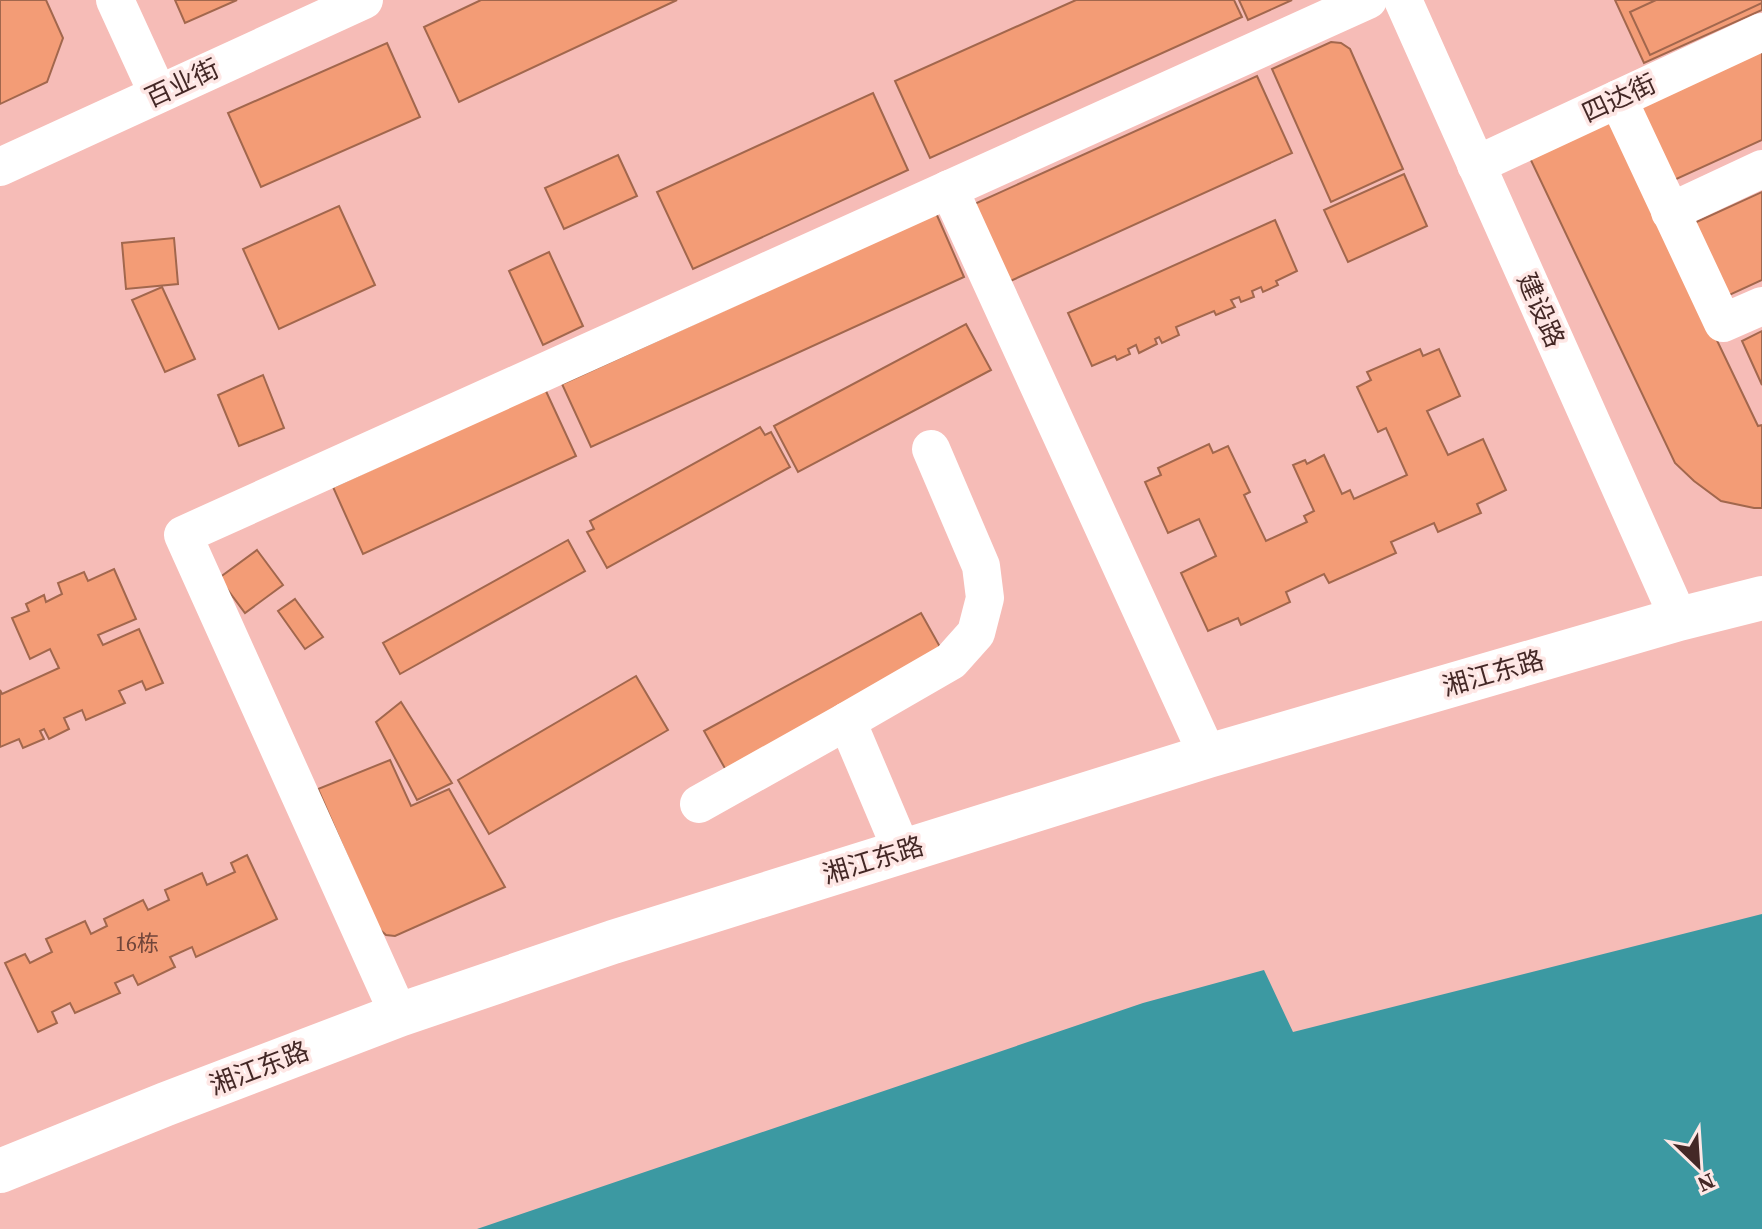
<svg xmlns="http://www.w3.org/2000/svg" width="1762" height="1229" font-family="'Source Serif 4','Noto Sans SC',serif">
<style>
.water{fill:#3c99a2}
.building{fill:#f39c76;stroke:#a2674d;stroke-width:2}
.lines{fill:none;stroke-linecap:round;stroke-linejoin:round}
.minor{stroke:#fff;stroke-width:38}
.major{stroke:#fff;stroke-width:44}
.labels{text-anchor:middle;stroke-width:7;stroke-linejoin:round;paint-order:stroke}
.number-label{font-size:22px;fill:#70453a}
.street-label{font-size:26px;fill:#442826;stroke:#fee7e5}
</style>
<rect width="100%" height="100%" fill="#f6bcb7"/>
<path class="water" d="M1762,914v315h-1285l666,-226 121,-33 29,62z"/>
<g class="building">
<path d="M0,0h8l4,9 -7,4 13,27 -9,5 3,5 -12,6z"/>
<path d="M0,0h46l17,38 -16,44 -47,22z"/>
<path d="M175,0h62l-52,23z"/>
<path d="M481,0h196l-218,102 -35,-75z"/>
<path d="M1076,0h158l8,17 -312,141 -35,-77z"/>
<path d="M1239,0h53l-44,20z"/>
<path d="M1615,0h147v10l-118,53z"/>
<path d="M1656,0h106v3l-112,52 -20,-43z"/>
<path d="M1331,42l10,1 9,6 53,120 -72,33 -59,-133z"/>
<path d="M387,43l33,74 -159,70 -33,-74z"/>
<path d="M1762,51v89l-90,41 -34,-73z"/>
<path d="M1257,76l35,77 -286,130 -36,-77z"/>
<path d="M873,93l35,77 -215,99 -36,-77z"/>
<path d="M1609,115l149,311 4,-1v83h-8l-33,-7 -27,-20 -19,-18 -147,-309z"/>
<path d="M618,155l19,41 -73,33 -19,-41z"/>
<path d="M1404,174l23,52 -79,36 -24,-52z"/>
<path d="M1762,192v88l-37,17 -33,-73z"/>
<path d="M339,206l36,79 -96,44 -36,-80z"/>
<path d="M936,213l28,64 -373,170 -29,-63z"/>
<path d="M1275,220l22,51 -21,10 2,4 -15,7 -2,-5 -9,4 2,6 -13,5 -2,-5 -8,3 4,7 -19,8 -2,-4 -38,16 3,8 -17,8 -3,-6 -4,2 2,5 -18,9 -3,-8 -8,4 2,5 -13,6 -2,-4 -23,10 -24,-53z"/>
<path d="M174,238l4,46 -52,5 -4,-46z"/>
<path d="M549,252l34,74 -40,19 -34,-74z"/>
<path d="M162,287l33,72 -30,13 -33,-72z"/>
<path d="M966,324l25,46 -193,102 -24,-46z"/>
<path d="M1762,331v54l-20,-44z"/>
<path d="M1420,349l3,7 16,-7 21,47 -33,15 21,44 35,-16 23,51 -29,14 4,9 -43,19 -4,-9 -43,19 5,11 -67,30 -5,-9 -38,18 4,10 -49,23 -3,-7 -30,13 -27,-58 35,-17 -17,-37 -31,14 -23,-51 16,-7 -3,-7 51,-24 4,9 15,-7 22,46 -6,3 22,46 41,-19 -3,-6 10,-5 -21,-46 12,-5 2,4 17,-9 18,39 8,-4 4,9 53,-24 -21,-47 -8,4 -21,-45 14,-7 -4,-8z"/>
<path d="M263,375l21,53 -45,18 -21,-51z"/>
<path d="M545,389l31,67 -213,98 -30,-67z"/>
<path d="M760,427l5,8 6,-3 19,35 -183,101 -20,-36 7,-3 -4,-8z"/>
<path d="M568,540l17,31 -185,103 -17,-31z"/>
<path d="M257,550l26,35 -38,28 -26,-35z"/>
<path d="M114,569l22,50 -38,16 5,10 36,-16 24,54 -17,7 -4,-9 -23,10 6,12 -39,17 -4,-10 -18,8 5,11 -20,10 -5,-10 -4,2 4,8 -21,9 -4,-9 -19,8v-57l2,4 57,-26 -9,-19 -20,10 -18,-41 17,-7 -3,-7 18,-9 2,7 16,-8 -4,-11 26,-11 4,9z"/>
<path d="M295,599l28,38 -18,12 -27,-38z"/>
<path d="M921,613l23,41 -217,118 -23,-41z"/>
<path d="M636,676l32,54 -179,104 -31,-54z"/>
<path d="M401,702l51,81 -35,17 -41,-78z"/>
<path d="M390,760l21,46 38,-17 56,98 -110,49 -9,-1 -8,-7 -60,-139z"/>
<path d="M247,855l30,64 -81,38 -4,-10 -22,10 5,10 -37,18 -5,-10 -18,8 5,10 -45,20 -5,-10 -18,9 5,11 -19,9 -33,-69 20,-9 5,9 22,-11 -6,-13 39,-18 6,13 16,-8 -3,-7 39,-19 5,10 21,-10 -4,-10 37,-17 5,12 28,-13 -4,-9z"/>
</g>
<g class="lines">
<g class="minor">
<path d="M115,0l43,94"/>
<path d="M1403,0l276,619"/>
<path d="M1618,99l105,224 39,-17"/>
<path d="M1476,165l286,-133"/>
<path d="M0,167l364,-167"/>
<path d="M949,189l259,567"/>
<path d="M1670,212l92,-43"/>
<path d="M699,804l148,-83"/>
<path d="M902,851l-55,-130 104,-60 25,-28 9,-35 -4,-32 -50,-117"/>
<path d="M399,1015l-216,-480 1185,-535"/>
</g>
<path class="major" d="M0,1171l166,-67 233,-89 214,-73 595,-186 471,-137 83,-21"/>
</g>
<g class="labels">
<g class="number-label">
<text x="137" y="951">16栋</text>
</g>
<g class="street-label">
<text transform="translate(182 83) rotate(-25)" y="9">百业街</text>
<text transform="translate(1619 98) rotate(-25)" y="9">四达街</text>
<text transform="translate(1541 310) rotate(66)" y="9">建设路</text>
<text transform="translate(1493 673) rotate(-16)" y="9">湘江东路</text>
<text transform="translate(873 860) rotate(-17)" y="9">湘江东路</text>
<text transform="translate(259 1068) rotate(-21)" y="9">湘江东路</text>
</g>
</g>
<g transform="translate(1698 1165) rotate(155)" stroke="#fee7e5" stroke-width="6" paint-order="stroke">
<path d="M0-6L14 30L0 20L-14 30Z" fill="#442826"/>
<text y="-12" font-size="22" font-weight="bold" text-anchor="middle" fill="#442826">N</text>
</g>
</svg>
